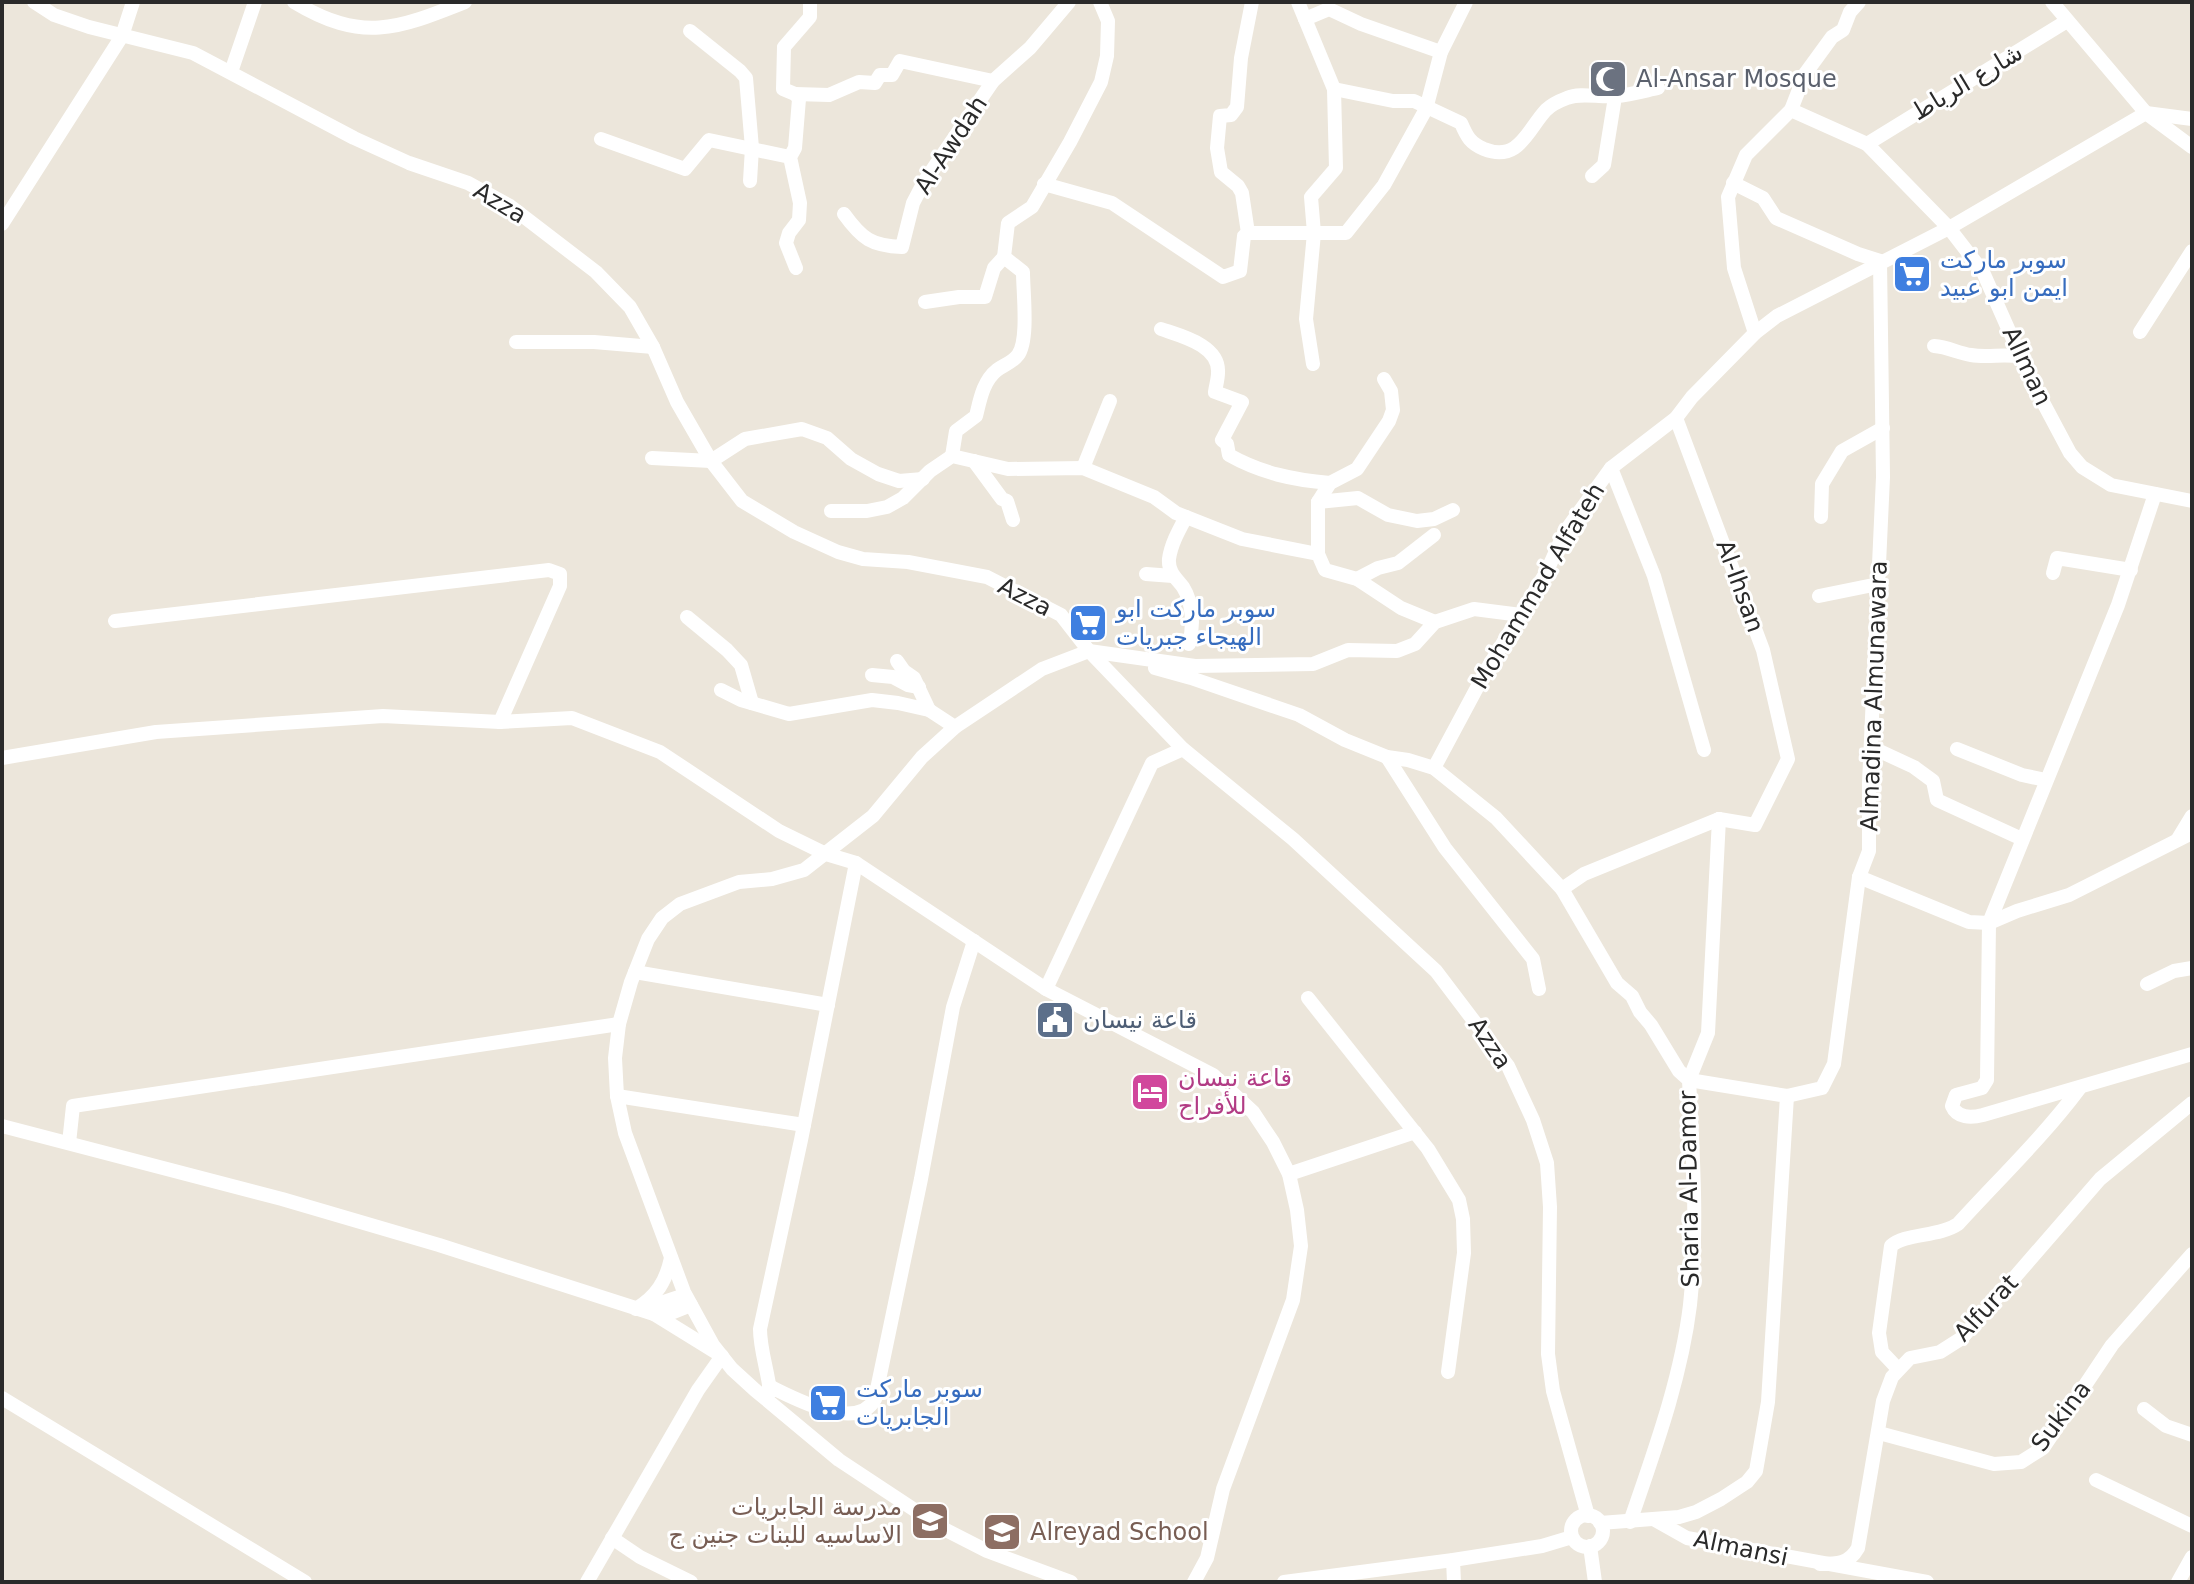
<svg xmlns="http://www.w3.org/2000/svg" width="2194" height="1584" font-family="'DejaVu Sans',Vazirmatn,sans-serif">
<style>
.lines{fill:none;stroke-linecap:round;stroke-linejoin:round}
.minor{stroke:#fff;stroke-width:14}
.labels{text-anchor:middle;stroke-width:6;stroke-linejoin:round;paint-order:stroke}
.worship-label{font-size:24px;fill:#5b616d;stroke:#fff;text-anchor:start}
.street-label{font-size:24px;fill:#2a2a2a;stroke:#fff}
.shop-label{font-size:24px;fill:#366cbe;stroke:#fff;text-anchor:start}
.service-label{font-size:24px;fill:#4e5e75;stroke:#fff;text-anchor:start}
.hotel-label{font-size:24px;fill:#b23c85;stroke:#fff;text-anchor:start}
.education-label{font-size:24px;fill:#785e54;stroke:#fff;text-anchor:end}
</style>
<rect width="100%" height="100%" fill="#ece6db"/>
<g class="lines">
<g class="minor">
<path d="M34,2l20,13 35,12 104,26 161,85 55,25 59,20 42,23 86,66 34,35 23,40 24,55 34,59 31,40 52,31 44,20 25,7 45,3 79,15 74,38 28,36 94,98 110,90 143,132 72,95 25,54 14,43 3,44 -2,147 5,37 35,125"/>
<path d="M294,2c68,41 103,27 171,0"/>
<path d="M1298,2l36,87 2,79 -25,29 3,36 -8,86 7,45"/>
<path d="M2052,2l94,111 46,34"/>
<path d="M1305,19l24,-10 32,15 80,28"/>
<path d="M690,31l50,40 6,7 6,70 -2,33"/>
<path d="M231,72l24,-70"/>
<path d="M1334,89l59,12h21l47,22c6,14 9,20 23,26 35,14 44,-20 62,-39 5,-5 13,-9 21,-12 14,-6 33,0 49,-2 14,-1 28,-5 42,-8"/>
<path d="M795,94l34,1 30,-13 16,1 5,-8h12l8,-14 93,20"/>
<path d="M1791,110l14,-36 27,-37 11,-7 7,-18 9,-10"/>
<path d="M601,139l84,30 24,-29 81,17"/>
<path d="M1867,144l200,-123"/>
<path d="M1592,176l12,-11 11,-68"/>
<path d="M1044,184l68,19 111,74 17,-6 4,-35 4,-3h98l38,-48 42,-76 15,-57 25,-50"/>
<path d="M844,214c18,25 28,32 58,33l11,-44 11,-21 69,-101 37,-33 39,-46"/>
<path d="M2,224l120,-188 11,-34"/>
<path d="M1248,233l-6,-40 -4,-7 -17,-14 -4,-24 3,-32 11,-1 6,-8 4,-49 11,-56"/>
<path d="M796,268l-10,-25 3,-10 10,-13 1,-17 -10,-46 5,-9 4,-49 -4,-5 -12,-5 1,-42 26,-30v-15"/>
<path d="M925,302l34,-5h26l9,-29 10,-11"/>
<path d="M1161,329c20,7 59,16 57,44 0,6 -2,12 -3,19l27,10 -20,38 5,4 2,11c32,18 64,25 101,28"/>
<path d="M2140,332l52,-81"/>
<path d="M1755,333l-21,-65 -6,-71 18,-42 45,-45 76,34 82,84 34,44 46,104 41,77 12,14 29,18 81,16"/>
<path d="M516,342h78l59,5"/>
<path d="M1934,346c14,1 24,7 37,9 18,3 34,-2 51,2"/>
<path d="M1676,418l87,232 25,109 -33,66 -36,-6"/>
<path d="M952,456l4,-25 20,-15c4,-16 7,-35 21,-46 7,-5 16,-8 21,-15 11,-15 5,-63 5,-83l-19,-15 4,-34 24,-16 38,-65 31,-60 6,-26 1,-35 -8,-19"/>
<path d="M652,458l59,3 34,-22 57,-10 25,9 24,21 27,15 21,7 24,-2"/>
<path d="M974,461l28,38 5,2 6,19"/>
<path d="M1083,468l27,-67"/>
<path d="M1611,468l43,108 50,174"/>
<path d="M2155,494l-37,111 -129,318 -2,157 -5,8 -26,7 -4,11c5,12 19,12 31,9l209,-61"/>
<path d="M1318,502l40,-4 30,17 29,6 17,-2 19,-9"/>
<path d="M831,511h36l20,-4 16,-9 27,-27 22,-15 56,13 75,-1 71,29 22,16 66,26 76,15 7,16 32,9 44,29 34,14"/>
<path d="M1186,517c-7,13 -15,27 -17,42 -1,13 7,19 14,28 10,16 11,39 6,57"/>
<path d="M1821,517l1,-33 20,-33 41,-23"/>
<path d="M1318,554v-52l12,-19 27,-14 32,-48 4,-11 -2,-19 -7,-12"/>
<path d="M2053,573l4,-15 74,12"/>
<path d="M1146,574l27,2"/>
<path d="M1357,579l21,-11 20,-5 36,-28"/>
<path d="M1819,596l59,-12"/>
<path d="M687,617l40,33 14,15 11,38"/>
<path d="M115,621l434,-51 11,4v12l-60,136"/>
<path d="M897,661l7,10 10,7 15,32"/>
<path d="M1155,668l36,10 108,37 46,25 42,17 21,3 26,8 62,50 66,71 22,-15 135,-55"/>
<path d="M872,675l21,2 15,8 11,2"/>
<path d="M721,690l20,10 48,14 83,-14 26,3 31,7 26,17"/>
<path d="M1871,747l43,20 19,14 4,19 85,39"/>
<path d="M1957,749l65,26 24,5"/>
<path d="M1387,757l58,91 88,111 6,30"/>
<path d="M2,758l154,-26 227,-16 117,6 72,-4 88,34 119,79 47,23 30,9 190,126 167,86 40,37 20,30 16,32 8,36 4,36 -8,54 -70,189 -16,69 -13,24"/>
<path d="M1434,768l53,-99 60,-98 17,-38 47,-65 65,-50 16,-21 63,-64 22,-17 172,-88 197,-115 46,6"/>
<path d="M2178,839l14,-23"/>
<path d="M1859,877l110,45 20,1 28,-12 52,-16 123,-62"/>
<path d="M1562,889l55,94 15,13 8,16 11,13 28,46 10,9c4,74 9,151 1,225 -9,74 -36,147 -60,217"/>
<path d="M635,972l193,33"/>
<path d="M2147,984l27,-13 18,-3"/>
<path d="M1046,989l106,-226 31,-14"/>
<path d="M1308,998l120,151 31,51 4,19 1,34 -16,119"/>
<path d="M1689,1080l98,16 35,-8 12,-24 25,-187 10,-26v-68l14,-306 -3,-216 -22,-7 -82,-36 -13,-20 -30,-15"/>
<path d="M1689,1080l19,-47 11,-214"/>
<path d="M617,1096l187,29"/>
<path d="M2,1126l280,73 157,46 215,69 17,-1 20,-8"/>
<path d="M69,1143l4,-37 546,-82"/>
<path d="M1289,1174l126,-42"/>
<path d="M636,1309c21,-13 30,-28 35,-51"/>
<path d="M643,1309l42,-14"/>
<path d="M1898,1369l-16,-17 -3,-19 12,-87c14,-13 48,-9 67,-22 41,-45 85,-87 121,-135"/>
<path d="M769,1386c25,12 88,47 106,13l46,-220 32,-172 21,-66"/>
<path d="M770,1392c-2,-21 -10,-42 -10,-63l41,-189 55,-277"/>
<path d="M2,1398l303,184"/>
<path d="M2144,1409l22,17 26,9"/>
<path d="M1879,1433l115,31 27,-2 22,-14 69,-103 80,-91"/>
<path d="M2096,1480l96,46"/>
<circle cx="1587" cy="1531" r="16"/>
<path d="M1655,1520l32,18 240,44"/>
<path d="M1600,1523l79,-6 17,-5 25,-13 26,-17 9,-11 12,-69 19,-306"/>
<path d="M612,1538l28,19 51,25"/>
<path d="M1590,1546l5,36"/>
<path d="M1453,1560l1,22"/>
<path d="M1820,1564c17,0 29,0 38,-16l25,-147 9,-24 18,-19 30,-6 22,-14 138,-159 92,-76"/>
<path d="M587,1582l111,-192 24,-34 -68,-42"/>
<path d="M1071,1582l-84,-31 -45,-23 -103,-68 -84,-70 -23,-21 -19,-24 -29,-53 -59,-159 -8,-37 -2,-38 4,-34 12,-42 17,-43 14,-21 18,-14 59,-22 33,-3 32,-9 69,-54 49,-59 33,-30 87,-58 47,-18 106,15 118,-2 35,-14 49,1 18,-7 20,-22 39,-13 47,6"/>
<path d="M1284,1582l169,-22 89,-14 30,-9"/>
<path d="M2178,1582l14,-25"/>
</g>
</g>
<defs>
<g id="mosque-square" transform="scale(2)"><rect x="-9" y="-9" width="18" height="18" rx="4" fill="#6b7280" stroke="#fff"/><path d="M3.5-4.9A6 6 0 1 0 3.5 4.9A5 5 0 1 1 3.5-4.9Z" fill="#fff"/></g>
<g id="supermarket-square" transform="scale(2)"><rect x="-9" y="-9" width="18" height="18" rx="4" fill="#3f7fe0" stroke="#fff"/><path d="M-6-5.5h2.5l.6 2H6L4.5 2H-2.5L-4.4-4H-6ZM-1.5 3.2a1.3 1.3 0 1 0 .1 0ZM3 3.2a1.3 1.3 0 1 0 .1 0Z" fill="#fff"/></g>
<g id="civic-square" transform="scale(2)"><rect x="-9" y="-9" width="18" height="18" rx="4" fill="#5c6f8a" stroke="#fff"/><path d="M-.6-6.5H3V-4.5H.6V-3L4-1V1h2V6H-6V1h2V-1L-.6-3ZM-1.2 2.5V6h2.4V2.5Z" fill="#fff"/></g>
<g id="hotel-square" transform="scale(2)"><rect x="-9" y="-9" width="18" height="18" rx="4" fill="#d1479c" stroke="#fff"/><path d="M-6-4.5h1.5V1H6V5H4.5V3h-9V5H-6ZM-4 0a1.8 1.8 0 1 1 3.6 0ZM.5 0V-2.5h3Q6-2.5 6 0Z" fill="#fff"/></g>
<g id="school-square" transform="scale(2)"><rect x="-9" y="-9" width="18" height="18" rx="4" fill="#8d6e63" stroke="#fff"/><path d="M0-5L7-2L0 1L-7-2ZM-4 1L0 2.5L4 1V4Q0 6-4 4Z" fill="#fff"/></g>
</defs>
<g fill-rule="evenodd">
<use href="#mosque-square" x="1608" y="79"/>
<use href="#supermarket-square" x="1912" y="274"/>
<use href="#supermarket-square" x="1088" y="623"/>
<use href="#civic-square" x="1055" y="1020"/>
<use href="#hotel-square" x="1150" y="1092"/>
<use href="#supermarket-square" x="828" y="1403"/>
<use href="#school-square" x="930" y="1521"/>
<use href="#school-square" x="1002" y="1532"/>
</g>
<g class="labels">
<g class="worship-label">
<text x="1636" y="87">Al-Ansar Mosque</text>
</g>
<g class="street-label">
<text transform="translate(1967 82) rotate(-31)" y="8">شارع الرباط</text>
<text transform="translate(951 145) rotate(-57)" y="8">Al-Awdah</text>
<text transform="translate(500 203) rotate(31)" y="8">Azza</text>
<text transform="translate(2027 366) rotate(65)" y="8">AlIman</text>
<text transform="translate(1538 586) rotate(-59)" y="8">Mohammad Alfateh</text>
<text transform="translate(1740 586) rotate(70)" y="8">Al-Ihsan</text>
<text transform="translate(1025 597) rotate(27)" y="8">Azza</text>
<text transform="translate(1874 696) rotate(-88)" y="8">Almadina Almunawara</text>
<text transform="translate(1490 1043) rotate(56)" y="8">Azza</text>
<text transform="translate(1689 1189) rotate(-91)" y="8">Sharia Al-Damor</text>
<text transform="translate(1986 1308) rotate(-47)" y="8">Alfurat</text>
<text transform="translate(2061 1416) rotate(-53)" y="8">Sukina</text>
<text transform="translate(1741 1548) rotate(12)" y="8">Almansi</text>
</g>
<g class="shop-label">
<text x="1940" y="268">سوبر ماركت<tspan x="1940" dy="28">ايمن ابو عبيد</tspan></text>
<text x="1116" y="617">سوبر ماركت ابو<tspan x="1116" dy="28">الهيجاء جبريات</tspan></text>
<text x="856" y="1397">سوبر ماركت<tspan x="856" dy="28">الجابريات</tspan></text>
</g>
<g class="service-label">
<text x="1083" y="1028">قاعة نيسان</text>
</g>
<g class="hotel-label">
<text x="1178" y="1086">قاعة نيسان<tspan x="1178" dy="28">للأفراح</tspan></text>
</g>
<g class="education-label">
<text x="902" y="1515">مدرسة الجابريات<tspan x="902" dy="28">الاساسيه للبنات جنين ج</tspan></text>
<text x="1030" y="1540" text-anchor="start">Alreyad School</text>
</g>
</g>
<rect width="2194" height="1584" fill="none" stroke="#2a2a2a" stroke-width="8"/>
</svg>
